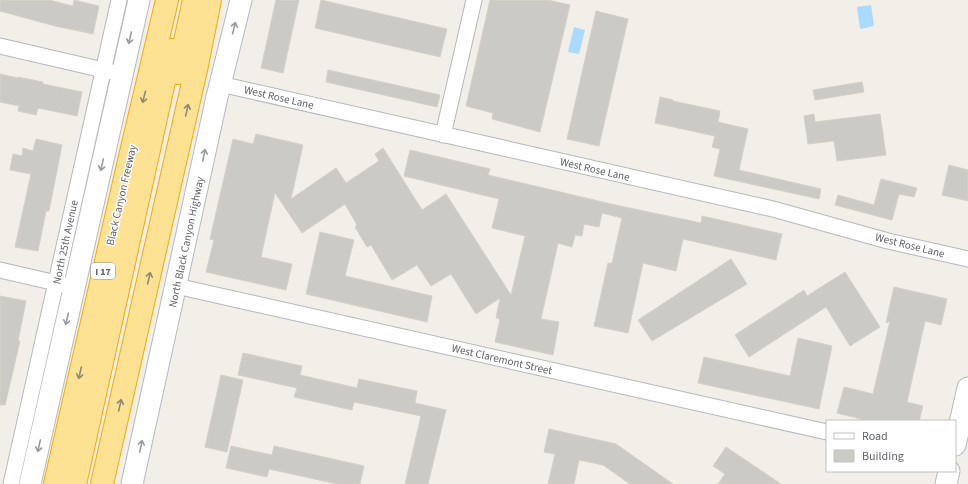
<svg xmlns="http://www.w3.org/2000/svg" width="968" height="484" font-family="'Source Sans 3',sans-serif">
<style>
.water{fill:#aadaff}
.building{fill:#cccac5;stroke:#d6d1c6}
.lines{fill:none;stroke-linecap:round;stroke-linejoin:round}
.minor-casing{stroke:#b5b8bc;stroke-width:17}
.secondary-casing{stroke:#b6babf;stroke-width:23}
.motorway-casing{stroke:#f9ab00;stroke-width:24}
.minor{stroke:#fff;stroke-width:15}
.secondary{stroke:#fff;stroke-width:21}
.motorway{stroke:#fde293;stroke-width:22}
.oneway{stroke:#979a9d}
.oneway2{stroke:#8e8975}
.labels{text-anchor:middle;stroke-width:3;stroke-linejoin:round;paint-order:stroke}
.shield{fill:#fff;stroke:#8f9295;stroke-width:1}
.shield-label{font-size:10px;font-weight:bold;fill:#5f6368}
.street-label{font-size:11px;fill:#5f6368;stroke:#fff}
</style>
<rect width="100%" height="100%" fill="#f1efe8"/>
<g class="water">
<path d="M871,5l3,21 -14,3 -3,-22z"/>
<path d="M574,27l11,3 -6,24 -11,-2z"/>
</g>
<g class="building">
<path d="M0,0h49l24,6 1,-6 25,6 -6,28 -38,-8 -55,-15z"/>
<path d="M276,0h23l-16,73 -22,-5z"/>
<path d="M321,0l126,29 -7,28 -125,-29z"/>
<path d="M490,0h58l22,5 -30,127 -48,-13 1,-6 -27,-7z"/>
<path d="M596,11l32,8 -29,127 -32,-7z"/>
<path d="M328,70l112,25 -3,12 -111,-25z"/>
<path d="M0,74l18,4v-1l25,5v2l39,8 -5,24 -39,-8 -2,7 -18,-4 1,-5 -19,-4z"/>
<path d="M862,82l2,10 -49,8 -2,-10z"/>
<path d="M660,97l13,3v1l47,10 -2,11 30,7 -9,41 82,19 -2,10 -105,-23 6,-27 -8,-2 3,-11 -60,-13z"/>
<path d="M814,114l1,8 65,-8 6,41 -49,6 -3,-20 -26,3 -4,-28z"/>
<path d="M256,134l47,11 -12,54 45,-31 10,15 33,-22 -4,-7 8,-6 39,62 24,-16 65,101 14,-59 -33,-8 7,-29 -95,-23 6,-26 80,19 -2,6 132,31 81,17 1,-7 80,18 -6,26 -93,-21 -7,32 -33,-8 -15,70 -34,-7 14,-63h4l10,-45 -20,-5 -3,14 -15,-3 -2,12 -7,-1 -3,12 -14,-4 -17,76 18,3 -6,33 -58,-13 5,-23 -4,-1 4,-20 -24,16 -25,-40 -20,12 -14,-21 -25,15 -21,-35 -4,2 -12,-20 2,-2 -12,-21 -43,29 -27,-40 -14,64 31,7 -6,26 -80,-18 8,-32 -4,-1 23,-100 20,5z"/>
<path d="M36,139l26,6 -13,66h-3l-8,40 -23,-4 16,-73 -21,-4 3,-16 9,2 1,-8 10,3z"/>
<path d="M949,165l19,5v31l-26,-6z"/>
<path d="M881,179l36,9 -3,9 -15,-3 -7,26 -57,-15 3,-10 36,10z"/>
<path d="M320,232l34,8 -9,36 87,20 -5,26 -121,-28z"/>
<path d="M731,259l16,25 -95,57 -14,-21z"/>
<path d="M845,272l35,55 -30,19 -24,-39 -77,50 -14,-22 69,-45 3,6z"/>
<path d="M894,287l53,12 -6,26 -16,-4 -18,81 16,4 -4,15h-50l-32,-8 7,-26 29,7 17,-73 -4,2z"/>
<path d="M0,296l26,5 -8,40h2l-15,64h-5z"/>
<path d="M798,338l34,8 -13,63 -121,-26 6,-26 86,19z"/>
<path d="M243,353l59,13 -2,9 57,13 2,-9 58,12 -2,12 31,7 -18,74h-23l16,-68 -67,-14 -2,8 -58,-13 3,-9 -59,-13z"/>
<path d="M221,375l22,5 -16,72 -22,-5z"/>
<path d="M549,429l67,15 57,40h-43l-27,-19 -24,-5 -5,24h-26l7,-30 -11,-2z"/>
<path d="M231,446l41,9 2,-9 90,20 -4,18h-23l-68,-15 -2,8 -41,-9z"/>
<path d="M726,447l55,37h-63l7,-10 -12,-8z"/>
</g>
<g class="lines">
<g class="minor-casing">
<g id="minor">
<path d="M0,46l112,26"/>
<path d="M220,84l553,125 115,32 80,18"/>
<path d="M443,135l31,-135"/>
<path d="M0,270l65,15"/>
<path d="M176,286l651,146"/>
<path d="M11,484l108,-484"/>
</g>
</g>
<g class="secondary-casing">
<g id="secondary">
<path d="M955,445l13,-57"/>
<path d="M30,484l109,-484"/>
<path d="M132,484l85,-387 24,-97"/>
<path d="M946,484l3,-13"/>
</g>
</g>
<g class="motorway-casing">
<g id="motorway">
<path d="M178,73l16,-73"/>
<path d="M55,484l74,-323 38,-161"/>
<path d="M75,484l96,-434"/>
<path d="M102,484l95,-419 13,-65"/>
</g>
</g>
<use href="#minor" class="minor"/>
<use href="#secondary" class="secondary"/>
<use href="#motorway" class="motorway"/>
</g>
<defs><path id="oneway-shaft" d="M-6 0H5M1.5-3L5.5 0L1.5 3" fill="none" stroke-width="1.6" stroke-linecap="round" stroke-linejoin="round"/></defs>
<g class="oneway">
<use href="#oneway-shaft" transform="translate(234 28) rotate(-76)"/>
<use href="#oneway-shaft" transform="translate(130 38) rotate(103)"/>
<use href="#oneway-shaft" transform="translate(204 155) rotate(-78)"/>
<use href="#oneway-shaft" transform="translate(102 165) rotate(102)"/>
<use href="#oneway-shaft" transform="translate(67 319) rotate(103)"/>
<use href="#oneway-shaft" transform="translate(39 446) rotate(103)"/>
<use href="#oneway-shaft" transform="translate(141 446) rotate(-78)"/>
</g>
<g class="oneway2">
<use href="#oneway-shaft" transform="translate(144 97) rotate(104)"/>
<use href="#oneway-shaft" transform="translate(187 110) rotate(-77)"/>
<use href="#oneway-shaft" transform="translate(149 278) rotate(-77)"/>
<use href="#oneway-shaft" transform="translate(80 373) rotate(103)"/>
<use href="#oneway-shaft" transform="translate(120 405) rotate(-77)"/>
</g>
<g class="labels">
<rect class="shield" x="91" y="263" width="24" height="16" rx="3"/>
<g class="shield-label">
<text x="103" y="275">I 17</text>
</g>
<g class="street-label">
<text transform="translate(279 97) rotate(13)" y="4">West Rose Lane</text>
<text transform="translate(595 169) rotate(13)" y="4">West Rose Lane</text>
<text transform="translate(121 195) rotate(-77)" y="4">Black Canyon Freeway</text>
<text transform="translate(65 242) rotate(-78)" y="4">North 25th Avenue</text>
<text transform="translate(186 242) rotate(-78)" y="4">North Black Canyon Highway</text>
<text transform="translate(910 245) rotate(14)" y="4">West Rose Lane</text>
<text transform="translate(502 359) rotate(13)" y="4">West Claremont Street</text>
</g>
</g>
<rect x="826" y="420" width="130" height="52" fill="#ffffff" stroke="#bfc1c3"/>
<rect x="834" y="433" width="20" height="6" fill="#ffffff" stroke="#bfc1c3"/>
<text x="862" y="440" font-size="12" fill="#5f6368">Road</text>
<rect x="834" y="450" width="20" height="12" fill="#cccac5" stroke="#bfc1c3"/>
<text x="862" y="460" font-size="12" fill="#5f6368">Building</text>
</svg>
